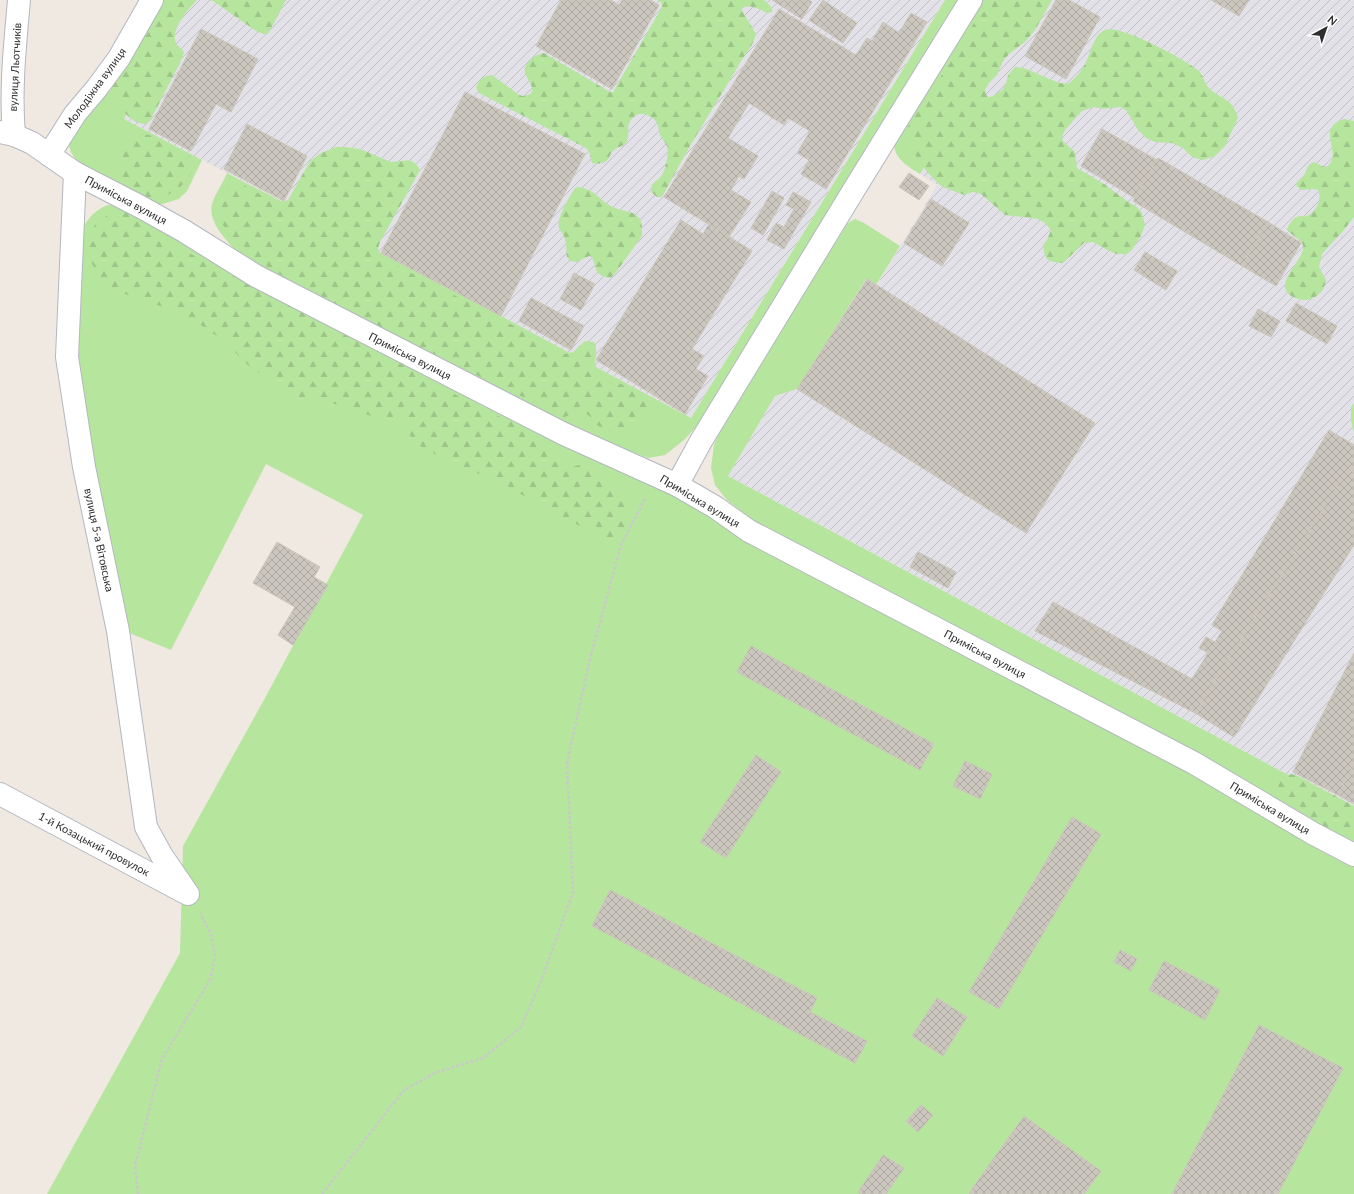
<svg xmlns="http://www.w3.org/2000/svg" width="1354" height="1194" font-family="Lato,sans-serif">
<style>
.industrial{fill:url(#industrial-furrows)}
.grass{fill:#b6e59e}
.forest{fill:url(#forest-firs)}
.building{fill:url(#building-cross-hatch);stroke:#cbc5ba}
.lines{fill:none;stroke-linecap:round;stroke-linejoin:round}
.street-casing{stroke:#b4b7c1;stroke-width:24}
.path{stroke:#c9c9c9;stroke-width:2.5;stroke-dasharray:3 2;stroke-linecap:butt}
.street{stroke:#fff;stroke-width:22}
.labels{text-anchor:middle;stroke-width:3.5;stroke-linejoin:round;paint-order:stroke}
.street-label{font-size:11px;fill:#2e2e2e;stroke:#fff}
</style>
<defs>
<pattern id="industrial-furrows" width="10" height="10" patternUnits="userSpaceOnUse"><rect width="10" height="10" fill="#e3e1e8"/><path d="M-1 1l2-2M0 10L10 0M9 11l2-2" fill="none" stroke="#c3c1c7"/></pattern>
<pattern id="forest-firs" width="22" height="20" patternUnits="userSpaceOnUse"><rect width="22" height="20" fill="#b6e59e"/><path d="M5 1l3.5 6h-7zM16 11l3.5 6h-7z" fill="#9dc588"/></pattern>
<pattern id="building-cross-hatch" width="8" height="8" patternUnits="userSpaceOnUse"><rect width="8" height="8" fill="#cbc7bf"/><path d="M0 0l8 8M0 8l8-8" fill="none" stroke="#afaba4"/></pattern>
</defs>
<rect width="100%" height="100%" fill="#efe9e1"/>
<g class="industrial">
<path d="M183,0h762l-254,418 -190,-102 -377,-197z"/>
<path d="M1022,0h332v810l-626,-334 47,-80 22,-7 70,-110 10,6 60,-100 -17,-11z"/>
</g>
<g class="grass">
<path d="M160,0h23l-59,119 78,41 -15,31 -8,8 -20,6 -13,-4 -69,-39 -6,-10 -3,-9z"/>
<path d="M945,0h14l-248,408 -14,18 -13,14 -19,15 -17,3 -80,-30 -322,-168c-13,-13 -39,-35 -34,-56 3,-10 11,-21 15,-31l274,143 190,102z"/>
<path d="M982,0h40l-102,174c-11,-7 -24,-14 -26,-28z"/>
<path d="M108,205h10l560,289 392,212 284,157v331h-1307l133,-241 3,-107 82,-148 98,-183 -97,-51 -95,186 -49,-20 -56,-238 16,-163c6,-11 14,-20 26,-24z"/>
<path d="M855,219l9,4 36,23 -24,39 -10,-6 -69,110 -22,7 -47,80 626,334v37l-600,-326 -27,-21 -12,-15 -4,-17 3,-23 10,-24 124,-198z"/>
</g>
<g class="forest">
<path d="M171,0h26c-8,9 -27,29 -21,43 1,3 6,6 8,9l-2,7 -32,62 -4,3c-18,0 -32,-23 -34,-39z"/>
<path d="M208,0h78l-18,34h-4l-8,-3 -43,-30z"/>
<path d="M657,0h107l8,8v4l-4,1c-8,-3 -20,-11 -27,-4l15,25c-3,14 -14,23 -20,36l-46,76 -27,49 -2,2h-4l-6,-5c0,-11 5,-9 11,-17 4,-7 7,-21 5,-29 -2,-4 -5,-7 -7,-11 -2,-7 -1,-13 -9,-18 -5,-3 -11,-5 -16,-1 -12,9 -3,18 -9,27 -3,4 -10,4 -13,8 -2,1 -2,3 -3,5 -3,7 -11,9 -18,7l-3,-12 -5,-4 -105,-54 -3,-5c3,-9 7,-12 16,-13l27,20 4,1 8,-2c6,-13 -16,-19 -1,-34 4,-4 8,-6 14,-7l66,39h3l49,-85v-4z"/>
<path d="M993,0h59l-17,30 -10,12 -16,12 -6,7 -6,14 -8,8 -4,7 1,4 2,3 5,-1 9,-6 4,-6 2,-9 7,-8c19,1 34,16 53,17 6,-5 12,-11 16,-18 6,-10 9,-31 21,-36 15,-6 81,30 94,41 5,5 5,13 11,18 13,11 23,10 28,29l-13,28 -10,10 -12,4 -11,-3 -9,-9 -11,-5 -17,-1 -9,-4 -8,-8 -12,-20 -6,-3 -17,2 -9,-2 -12,4 -17,19 -3,7 1,4 12,11 2,16 27,16 23,17 10,6 5,6 3,12 -4,11 -9,14 -5,4h-10l-8,-3 -16,-9 -9,1 -21,20c-16,-1 -18,-2 -20,-18l4,-5 4,-10 -6,-7 -7,-4 -33,-4 -24,-21 -8,-2 -9,3c-6,-3 -15,-5 -21,-8 -13,-9 -38,-41 -37,-57l58,-89 8,-8v-7l7,-10 13,-10z"/>
<path d="M1344,119l10,2v96l-11,14 -21,23 -3,13 7,13c-2,8 -3,12 -11,17 -5,3 -11,4 -17,2 -33,-11 7,-37 5,-53 -1,-8 -13,-10 -16,-17 2,-5 6,-12 13,-13 3,0 5,1 9,-1 8,-5 13,-16 9,-25 -6,-2 -11,0 -17,0l-5,-5 1,-3c1,-2 3,-2 5,-4 6,-6 3,-13 12,-16l8,4 5,1c17,-14 -13,-39 17,-48z"/>
<path d="M143,134c3,1 6,0 9,2 8,3 39,17 41,25 3,8 -7,21 -13,26 -6,3 -13,10 -19,11 -4,1 -11,2 -15,1 -6,-2 -23,-11 -25,-16 -8,-19 4,-42 22,-49z"/>
<path d="M336,147h9l15,2 31,13 19,-2 6,4 3,4v4l-39,70 -2,7 4,9 140,72 42,24 9,-2 12,-11 9,1c7,13 -7,24 11,35 9,6 40,13 42,24 1,8 -10,24 -17,28 -3,2 -11,5 -15,4 -5,0 -15,-5 -19,-9 -4,-5 -7,-10 -14,-12 -8,-2 -12,5 -20,5 -5,0 -11,-6 -16,-9l-139,-66 -118,-62 -36,-22 -10,-8 -16,-18 -5,-9v-23l6,-14 5,-5h4c13,7 38,25 51,19l22,-39 11,-8z"/>
<path d="M579,187c19,4 19,13 34,20 9,5 20,3 26,11 4,5 3,12 3,18l-25,35 -6,7c-16,-2 -14,-8 -19,-21l-3,-1 -12,6 -7,-1 -3,-4c-1,-8 0,-14 -3,-21 -2,-3 -4,-6 -5,-8 -3,-10 11,-32 16,-40z"/>
<path d="M120,211l12,2 28,16 18,18 37,20 41,18 144,77 75,44 47,20 14,8 9,11 7,14 6,5 10,4 11,-3h7l7,2 10,9 7,12 11,10 8,14 -3,11 -8,14 -7,3 -7,-1 -113,-61 -34,-12 -39,-21 -6,-6 -4,-8v-8l-5,-6 -5,-1 -19,3 -16,-6 -13,-8 -18,-1 -25,-4 -26,-10 -37,-28 -17,-19 -35,-24 -27,-12 -28,-7 -27,-14 -12,-12 -10,-17 1,-19 5,-12 16,-13z"/>
<path d="M1354,403v30l-3,-12v-14z"/>
<path d="M1292,774l6,2 56,30v35l-32,-16 -39,-22 -5,-7 -1,-6 3,-9 4,-5z"/>
</g>
<g class="building">
<path d="M561,0h50l8,5 3,-5h28l9,5 -47,84 -76,-43z"/>
<path d="M772,0h37l3,2 -10,17z"/>
<path d="M823,0l34,23 -14,20 -34,-23z"/>
<path d="M1056,0h13l31,17 -34,62 -41,-23z"/>
<path d="M1211,0h38l-10,16z"/>
<path d="M779,9l77,46 11,-17 5,3 11,-19 16,11 12,-20 16,9 -101,167 -25,-15 8,-14 -12,-7 13,-22 -22,-13 -4,7 -35,-22 -21,35 30,18 -14,23 -5,-3 -8,14 20,12 -22,35 -65,-40z"/>
<path d="M201,29l57,30 -27,53 -15,-8 -25,47 -42,-22z"/>
<path d="M465,92l120,62 -84,162 -120,-63z"/>
<path d="M247,124l60,32 -23,45 -60,-32z"/>
<path d="M1102,129l55,31 -22,38 -54,-32z"/>
<path d="M1158,158l110,64 -26,44 -109,-65z"/>
<path d="M909,173l20,13 -10,14 -20,-13z"/>
<path d="M772,191l12,7 -21,37 -12,-7z"/>
<path d="M793,192l18,10 -27,47 -17,-9 9,-17 8,4 10,-18 -8,-4z"/>
<path d="M931,199l38,24 -27,43 -38,-23z"/>
<path d="M681,220l22,14 6,-10 43,27 -60,98 12,7 -8,13 12,7 -23,38 -89,-54z"/>
<path d="M1268,222l33,21 -25,43 -34,-20z"/>
<path d="M1145,252l32,19 -11,19 -32,-20z"/>
<path d="M574,273l21,11 -14,26 -21,-11z"/>
<path d="M867,279l228,144 -69,110 -229,-144z"/>
<path d="M531,298l53,28 -13,24 -52,-29z"/>
<path d="M1296,303l41,23 -10,18 -41,-23z"/>
<path d="M1258,309l22,12 -9,16 -22,-11z"/>
<path d="M1329,430l25,15v28l-6,-4 -153,244 -160,-82 18,-29 139,77 16,-26 -9,-5 7,-11 9,5 7,-11 -10,-6z"/>
<path d="M1348,469l6,4v72l-120,192 -39,-24z"/>
<path d="M277,542l43,25 -6,10 14,8 -35,60 -15,-10 17,-28 -42,-24z"/>
<path d="M918,552l38,20 -8,16 -38,-21z"/>
<path d="M751,646l183,98 -14,26 -183,-98z"/>
<path d="M1354,653v111l-16,31 -45,-23z"/>
<path d="M756,755l25,17 -55,86 -26,-16z"/>
<path d="M965,761l27,13 -12,25 -27,-13z"/>
<path d="M1354,764v40l-16,-9z"/>
<path d="M1072,817l29,17 -102,175 -30,-17z"/>
<path d="M610,890l207,108 -7,14 57,29 -12,22 -263,-137z"/>
<path d="M1120,950l17,9 -6,12 -17,-9z"/>
<path d="M1164,961l56,29 -15,30 -56,-30z"/>
<path d="M937,998l30,19 -24,39 -31,-20z"/>
<path d="M1259,1025l84,43 -65,126h-106z"/>
<path d="M921,1105l12,10 -15,17 -12,-11z"/>
<path d="M1024,1116l77,55 -17,23h-113l-2,-1z"/>
<path d="M883,1155l21,13 -18,26h-25l-3,-2z"/>
</g>
<g class="lines">
<g class="street-casing">
<g id="street">
<path d="M0,132l14,3 18,8 43,30 64,33 45,25 72,45 308,158 113,51 38,22 34,24 445,232 120,71 40,21"/>
<path d="M14,135c-4,-45 1,-90 5,-135"/>
<path d="M49,155l26,-41 22,-26 22,-30 33,-58"/>
<path d="M75,173l-8,184 17,110 34,164 28,196 16,29 26,38"/>
<path d="M677,485l24,-44 154,-253 116,-188"/>
<path d="M0,794l184,98"/>
</g>
</g>
<g class="path">
<path d="M138,1194l-3,-28 27,-107 48,-79 5,-23 -4,-23 -11,-21"/>
<path d="M322,1194l82,-104 33,-18 46,-14 38,-31 20,-46 32,-89 -6,-129 23,-104 31,-114 25,-48"/>
</g>
<use href="#street" class="street"/>
</g>
<g class="labels">
<g class="street-label">
<text transform="translate(15 67) rotate(-87)" y="4">вулиця Льотчиків</text>
<text transform="translate(95 88) rotate(-54)" y="4">Молодіжна вулиця</text>
<text transform="translate(126 200) rotate(28)" y="4">Приміська вулиця</text>
<text transform="translate(410 356) rotate(27)" y="4">Приміська вулиця</text>
<text transform="translate(700 501) rotate(31)" y="4">Приміська вулиця</text>
<text transform="translate(99 540) rotate(78)" y="4">вулиця 5-а Вітовська</text>
<text transform="translate(985 654) rotate(28)" y="4">Приміська вулиця</text>
<text transform="translate(1270 808) rotate(31)" y="4">Приміська вулиця</text>
<text transform="translate(94 844) rotate(28)" y="4">1-й Козацький провулок</text>
</g>
</g>
<g transform="translate(1326 28) rotate(40)" stroke="#ffffff" stroke-width="3" paint-order="stroke">
<path d="M0-3L7 15L0 10L-7 15Z" fill="#2e2e2e"/>
<text y="-6" font-size="11" font-weight="bold" text-anchor="middle" fill="#2e2e2e">N</text>
</g>
</svg>
